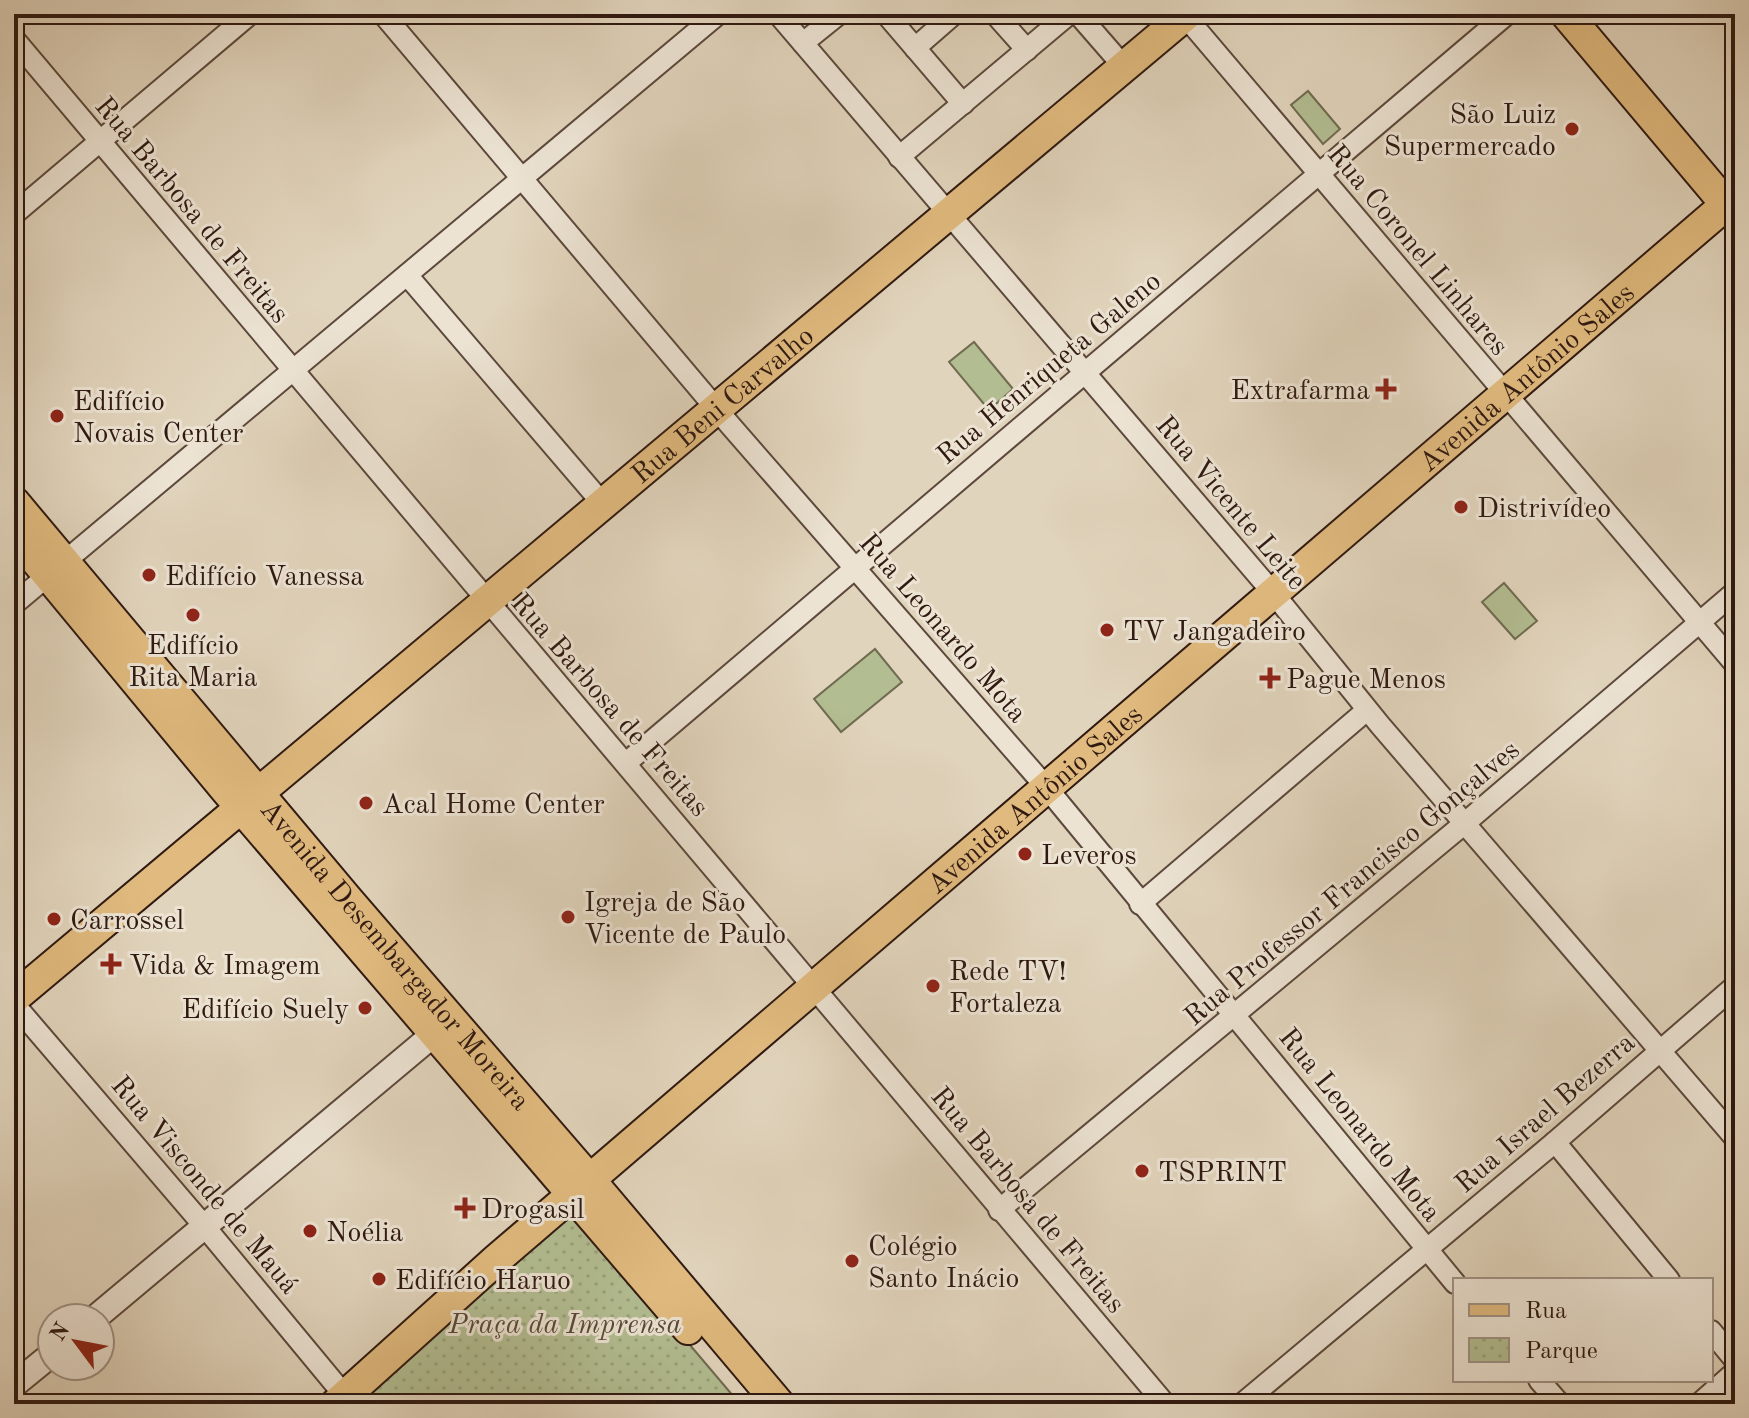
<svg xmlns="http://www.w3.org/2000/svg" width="1749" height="1418" font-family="'Old Standard TT',serif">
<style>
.park{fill:url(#park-dots);stroke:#706b51;stroke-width:2}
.pitch{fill:#b2bd91;stroke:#706b51;stroke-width:2}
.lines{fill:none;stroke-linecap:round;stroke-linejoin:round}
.minor-casing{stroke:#5c483c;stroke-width:24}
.tertiary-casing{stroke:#5c483c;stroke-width:28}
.primary-casing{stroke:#2f1911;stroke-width:34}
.minor{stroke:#ece3d3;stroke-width:20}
.tertiary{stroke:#ece3d3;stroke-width:24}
.primary{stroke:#e0ba7e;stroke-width:30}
.poi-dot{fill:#8f2418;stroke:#ece3d3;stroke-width:3}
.labels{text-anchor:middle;stroke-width:6;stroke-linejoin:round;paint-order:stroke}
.poi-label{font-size:28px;fill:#2f1911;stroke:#ece3d3;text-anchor:start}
.street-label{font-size:28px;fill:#2f1911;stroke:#ece3d3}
.park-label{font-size:28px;font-style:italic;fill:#564a37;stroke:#ece3d3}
</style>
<defs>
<pattern id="park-dots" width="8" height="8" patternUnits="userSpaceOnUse" patternTransform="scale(2)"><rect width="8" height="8" fill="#b2bd91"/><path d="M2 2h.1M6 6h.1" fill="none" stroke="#99a27c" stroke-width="1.8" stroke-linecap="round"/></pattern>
</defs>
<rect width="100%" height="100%" fill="#e1d4bc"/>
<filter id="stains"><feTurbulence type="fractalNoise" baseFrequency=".0025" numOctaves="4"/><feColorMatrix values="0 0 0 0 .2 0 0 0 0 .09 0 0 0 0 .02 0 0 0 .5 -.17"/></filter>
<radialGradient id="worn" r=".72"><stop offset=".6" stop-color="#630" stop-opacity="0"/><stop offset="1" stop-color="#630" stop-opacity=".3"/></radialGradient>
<path class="park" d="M574,1208l160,189 -8,7h-358l-10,-11z"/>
<g class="pitch">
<path d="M1308,91l32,38 -17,15 -32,-39z"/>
<path d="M974,342l39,47 -24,21 -40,-48z"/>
<path d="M1504,583l33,38 -22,18 -33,-37z"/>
<path d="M875,649l27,33 -61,50 -27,-33z"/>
</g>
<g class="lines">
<g class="minor-casing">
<g id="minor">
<path d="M383,14l347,411 316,362 409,496"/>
<path d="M778,14l496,580 106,131 355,413"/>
<path d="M886,14l77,90"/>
<path d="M995,14l32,36"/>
<path d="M1078,14l47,54"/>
<path d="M1185,16l550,648"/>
<path d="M14,39l1151,1365"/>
<path d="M803,43l36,-29"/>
<path d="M915,48l39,-34"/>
<path d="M899,157l170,-143"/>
<path d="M14,214l236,-200"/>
<path d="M407,275l196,229"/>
<path d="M14,604l704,-590"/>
<path d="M626,763l881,-749"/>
<path d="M1140,904l227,-194"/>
<path d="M14,1004l191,223 140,169"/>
<path d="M1555,1142l114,138"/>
<path d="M999,1210l466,-387 270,-231"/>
<path d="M1711,1331l24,29"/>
<path d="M1539,1380l21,24"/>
<path d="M1242,1404l313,-262 180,-156"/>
<path d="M1699,1404l36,-32"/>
</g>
</g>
<g class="tertiary-casing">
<g id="tertiary">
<path d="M95,1318l339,-284"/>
<path d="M14,1385l38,-31"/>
</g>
</g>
<g class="primary-casing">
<g id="primary">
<path d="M1566,14l169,201"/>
<path id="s1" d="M14,502l334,398 242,280 189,224"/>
<path d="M14,534l211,255 463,540"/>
<path id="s2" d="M14,998l1173,-984"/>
<path id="s3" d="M336,1404l160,-144 1239,-1063"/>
</g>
</g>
<use href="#minor" class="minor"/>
<use href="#tertiary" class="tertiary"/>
<use href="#primary" class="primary"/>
</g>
<g class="poi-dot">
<circle cx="1572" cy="129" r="8"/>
<path d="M1382 377h8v8h8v8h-8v8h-8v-8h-8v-8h8z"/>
<circle cx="57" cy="416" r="8"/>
<circle cx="1461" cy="507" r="8"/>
<circle cx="149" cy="575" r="8"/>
<circle cx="193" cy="615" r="8"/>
<circle cx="1107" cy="630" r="8"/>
<path d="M1266 666h8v8h8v8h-8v8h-8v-8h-8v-8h8z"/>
<circle cx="366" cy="803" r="8"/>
<circle cx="1025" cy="854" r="8"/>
<circle cx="568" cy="917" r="8"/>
<circle cx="54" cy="919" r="8"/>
<path d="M107 952h8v8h8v8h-8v8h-8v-8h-8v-8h8z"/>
<circle cx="933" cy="986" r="8"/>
<circle cx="365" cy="1008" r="8"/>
<circle cx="1142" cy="1171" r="8"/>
<path d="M461 1196h8v8h8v8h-8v8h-8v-8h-8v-8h8z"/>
<circle cx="310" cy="1231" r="8"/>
<circle cx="852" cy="1261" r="8"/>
<circle cx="379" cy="1279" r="8"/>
</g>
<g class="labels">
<g class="poi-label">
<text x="1556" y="123" text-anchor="end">São Luiz<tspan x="1556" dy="32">Supermercado</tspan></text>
<text x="1370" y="399" text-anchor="end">Extrafarma</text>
<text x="73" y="410">Edifício<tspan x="73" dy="32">Novais Center</tspan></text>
<text x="1477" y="517">Distrivídeo</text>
<text x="165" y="585">Edifício Vanessa</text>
<text x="1123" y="640">TV Jangadeiro</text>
<text x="193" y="654" text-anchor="middle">Edifício<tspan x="193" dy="32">Rita Maria</tspan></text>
<text x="1286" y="688">Pague Menos</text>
<text x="382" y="813">Acal Home Center</text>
<text x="1041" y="864">Leveros</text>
<text x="584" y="911">Igreja de São<tspan x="584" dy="32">Vicente de Paulo</tspan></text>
<text x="70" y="929">Carrossel</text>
<text x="129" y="974">Vida &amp; Imagem</text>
<text x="949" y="980">Rede TV!<tspan x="949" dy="32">Fortaleza</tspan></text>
<text x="349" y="1018" text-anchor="end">Edifício Suely</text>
<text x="1158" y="1181">TSPRINT</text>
<text x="481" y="1218">Drogasil</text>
<text x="326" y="1241">Noélia</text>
<text x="868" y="1255">Colégio<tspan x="868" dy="32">Santo Inácio</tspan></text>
<text x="395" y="1289">Edifício Haruo</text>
</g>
<g class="street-label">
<text transform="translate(193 209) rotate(50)" y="10">Rua Barbosa de Freitas</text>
<text transform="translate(1419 249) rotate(50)" y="10">Rua Coronel Linhares</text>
<text transform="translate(1048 367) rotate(-40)" y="10">Rua Henriqueta Galeno</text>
<text dy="10" stroke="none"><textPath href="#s3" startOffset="1572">Avenida Antônio Sales</textPath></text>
<text dy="10" stroke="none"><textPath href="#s2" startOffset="924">Rua Beni Carvalho</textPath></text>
<text transform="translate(1232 502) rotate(50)" y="10">Rua Vicente Leite</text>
<text transform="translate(944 627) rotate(49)" y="10">Rua Leonardo Mota</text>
<text transform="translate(611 704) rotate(49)" y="10">Rua Barbosa de Freitas</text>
<text dy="10" stroke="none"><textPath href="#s3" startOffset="924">Avenida Antônio Sales</textPath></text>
<text transform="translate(1351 882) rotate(-40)" y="10">Rua Professor Francisco Gonçalves</text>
<text dy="10" stroke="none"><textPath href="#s1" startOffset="592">Avenida Desembargador Moreira</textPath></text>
<text transform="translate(1544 1112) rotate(-41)" y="10">Rua Israel Bezerra</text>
<text transform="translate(1361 1124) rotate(51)" y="10">Rua Leonardo Mota</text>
<text transform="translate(206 1184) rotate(50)" y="10">Rua Visconde de Mauá</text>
<text transform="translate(1029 1199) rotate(50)" y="10">Rua Barbosa de Freitas</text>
</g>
<g class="park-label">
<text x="565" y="1333">Praça da Imprensa</text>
</g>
</g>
<rect width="1749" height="1418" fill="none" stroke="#e1d4bc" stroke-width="48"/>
<rect x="16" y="16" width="1717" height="1386" fill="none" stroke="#2f1911" stroke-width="4"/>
<rect x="24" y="24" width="1701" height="1370" fill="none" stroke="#2f1911" stroke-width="2"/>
<rect x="1453" y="1278" width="260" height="104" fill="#ece3d3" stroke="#a09285" stroke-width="2"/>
<rect x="1469" y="1304" width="40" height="12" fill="#e0ba7e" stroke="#a09285" stroke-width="2"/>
<text x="1525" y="1318" font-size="24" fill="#2f1911">Rua</text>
<rect x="1469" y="1338" width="40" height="24" fill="url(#park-dots)" stroke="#a09285" stroke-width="2"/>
<text x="1525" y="1358" font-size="24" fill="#2f1911">Parque</text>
<g transform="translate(76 1342) rotate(302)"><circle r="38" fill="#ece3d3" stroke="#a09285" stroke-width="2"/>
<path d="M0-6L14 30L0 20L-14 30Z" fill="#8f2418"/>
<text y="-12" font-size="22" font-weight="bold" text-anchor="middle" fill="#2f1911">N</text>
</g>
<rect width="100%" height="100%" filter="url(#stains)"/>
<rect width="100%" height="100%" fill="url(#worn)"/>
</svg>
